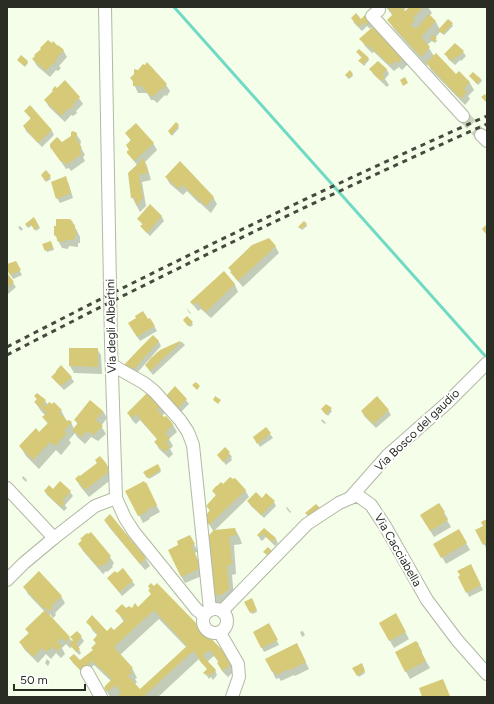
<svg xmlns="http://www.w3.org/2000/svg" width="494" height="704" font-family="Figtree,sans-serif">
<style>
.shadow{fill:#0003;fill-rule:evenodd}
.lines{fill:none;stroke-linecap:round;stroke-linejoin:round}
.stream{stroke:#70dac5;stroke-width:3}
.building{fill:#d6ca78;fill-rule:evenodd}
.minor-tunnel{stroke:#cbd4c1;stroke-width:12;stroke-dasharray:12 6;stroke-linecap:butt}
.minor-casing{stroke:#b0b9a4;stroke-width:14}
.minor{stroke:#fff;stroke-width:12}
.rail{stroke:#454a3f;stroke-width:3;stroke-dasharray:5 5;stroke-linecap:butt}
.labels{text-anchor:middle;stroke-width:4;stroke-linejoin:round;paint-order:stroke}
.street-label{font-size:12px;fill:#292d24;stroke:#fff}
</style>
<rect width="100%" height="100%" fill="#f4fee8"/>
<g class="shadow">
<path d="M386,7h21l-4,4 2,1 5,-5h18l4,6 -3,3 7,6 4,8 12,-6 1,2 -9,9 -4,-3 -5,6 2,3 -2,2 -3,-2 -5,4 7,11 22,19 3,-3 11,11 4,7 -6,6 2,3 -5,6 -34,-35 -3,-6 -1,2 -33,-37 -6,-9 5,-4z"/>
<path d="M365,16l8,10 -3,3 -3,-3 -5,5 -8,-8 -2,-5 9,2z"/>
<path d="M361,39l30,1 17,24 -6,6 -3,-3 -5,4 -20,-19 -2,1 -7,-7z"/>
<path d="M63,50l4,7 -8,9 2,2 -3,3 -2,-1 -6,7 -13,-11 -4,-7z"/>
<path d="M463,52l3,4 -5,5 -1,-1 -5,5 -7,-6 -2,-5z"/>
<path d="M358,54l10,4 1,2 -5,6 -5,-5 3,-3z"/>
<path d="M19,61h8l1,2 -3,4z"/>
<path d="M378,62l9,8 2,4 -4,5 4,6 -2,2 -14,-13 -2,-5z"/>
<path d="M135,74l31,11 4,6 -3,5 -2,-1 -8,8 -3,-3h-3l-4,-7h-9l-7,-15z"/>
<path d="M352,74l1,2 -4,3 -2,-2z"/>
<path d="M470,76l11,3 1,2 -4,4z"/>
<path d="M79,98l4,6 -7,7 1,2 -4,3 -2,-1 -6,7 -16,-15 -4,-7z"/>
<path d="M29,107l23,24 2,4 -12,12 -16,-16 -2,-5 7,-7 -6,-8z"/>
<path d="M178,126l1,2 -7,8 -2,-3z"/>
<path d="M126,133l27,10 4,7 -12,12 2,4 4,14 -9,2 4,24 -6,6 -8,-15 5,-32 -9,-12 2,-3 1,-9z"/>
<path d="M76,134l5,7 -1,5 5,9 -2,2 2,4 -14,10 -2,-3 -3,1 -10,-15 5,-10 11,-8z"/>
<path d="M42,175l8,2 1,2 -5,3z"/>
<path d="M166,177l47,20 4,7 -6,9 -11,-10h-1l-12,-12 -4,4 -13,-11z"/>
<path d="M68,182l5,16 -13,5 -3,-5z"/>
<path d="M150,206l12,11 2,4 -14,15 -6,-6 -2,-4 1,-1 -5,-6z"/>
<path d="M34,218l6,10 -4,3 -3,-6 -5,3 -2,-4z"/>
<path d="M72,221l8,16v6h-2v4l-9,-1 -1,3 -6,-1 -7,-13z"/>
<path d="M306,224l1,2 -5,4 -1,-1z"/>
<path d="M20,226l3,3 -2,2 -3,-4z"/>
<path d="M52,244l2,6 -7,2 -1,-2z"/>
<path d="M275,246l4,7 -36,34 -7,-8 -7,-11z"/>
<path d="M15,262l7,13 -9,4 -6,-10v-4z"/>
<path d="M224,273l11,12 3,7 -27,26 -10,-9 -3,2 -7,-9z"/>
<path d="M7,275l9,12 -9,8z"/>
<path d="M186,307l4,5 1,2h-1z"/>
<path d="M138,318l10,3 2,-2 7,12 -17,10 -11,-17z"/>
<path d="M185,322l7,1 1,2 -3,2z"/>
<path d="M153,337l6,5 2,4 -24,27 -10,-3z"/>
<path d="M182,342l3,3 -32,30 -4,-5v-7l3,-6 1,1 8,-7z"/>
<path d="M97,349l4,6 1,19 -28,-1 -4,-7z"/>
<path d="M53,377h18l3,5 -10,8 -9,-9z"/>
<path d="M175,387l11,13 3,4 -9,9 -14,-16z"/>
<path d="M149,392l17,20 -4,4 2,3 1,-2 8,8 4,7 -8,7 4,7 -3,3 3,5 -4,4 -10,-9 -4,-7 3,-2 -18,-20 -4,4 -4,-4 -4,-7z"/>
<path d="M37,395l8,6 3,4 13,5 5,10h-1l6,2 3,7 4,-4 -3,-5 28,-9 4,7 -6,8 5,8 -8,7 -7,-4 -6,7 -8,-7 -2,-4 -6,7 2,3 -10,12 -5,-5 -17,19 -13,-13 -6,-10 19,-13 9,-9 -4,-6 2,-2 -5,-5 -6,-9 2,-2 -2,-4z"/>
<path d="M326,405l6,6 -4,5 -5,-5z"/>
<path d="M388,410l3,5 -15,13 -12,-12 -2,-5z"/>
<path d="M322,419l4,4 -1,1 -4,-3z"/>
<path d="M270,434l3,4 -13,9 -6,-10z"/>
<path d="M225,448l7,9 -1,1 1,2 -6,5 -5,-6z"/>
<path d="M106,464l7,14 -24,19 -9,-11 -4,-7z"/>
<path d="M158,466l3,6 -12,7 -4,-7z"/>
<path d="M23,476l4,4 -1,2 -4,-4z"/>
<path d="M223,485l22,5 4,7 -35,34 21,-2 5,9 2,6 -8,1 2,29 -4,1 2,23 -6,5 -11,2 -5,-9 2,-64 -9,-14 5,-7 -3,-5 9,-10 -2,-5z"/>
<path d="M53,490l17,2 3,4 -8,9 2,3 -3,3 -17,-16 -2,-4z"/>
<path d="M127,491h22l11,21 -11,6 1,1 -7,4z"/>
<path d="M262,499l12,3 2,4 -12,12 -13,-12 -3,-5z"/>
<path d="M439,504l9,15 -1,1 4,7 -17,10 -13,-21z"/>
<path d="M287,507l4,5 -1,1 -4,-5z"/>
<path d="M110,516l36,43 4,7 -5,4 -36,-43 -4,-7z"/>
<path d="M487,520v30l-10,-20 7,-3z"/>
<path d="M264,529l12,10 2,4 -3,3 -9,-9 -4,4 -2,-2 -2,-4z"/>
<path d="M459,531l11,19 -24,14 -11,-19z"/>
<path d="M189,536l9,15 -3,2 9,22 -19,8 -4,-7 -2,-31z"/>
<path d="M79,544l31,13 4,6 -2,3 1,1 -6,5 -1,-1 -3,3 -20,-23z"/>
<path d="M473,570l10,20 -14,7 -2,-5z"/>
<path d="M132,581l3,4 -13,11 -11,-14z"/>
<path d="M24,587l37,9 4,7 -10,10 1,2 -3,3 -3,-4 -1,2 24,26 1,-1 -3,-4h10l3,4 -6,7 3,5 -2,2 -7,-8 -2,1 -4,-4 -4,4 3,6 -4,4 -5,-5 -5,6 -5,-5 -8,9 -14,-14 -4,-7 9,-8 -2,-4 18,-18 -17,-18z"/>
<path d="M152,594l79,65 3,12 -6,6 -6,-6 -4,-7 1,-1 -5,-7 -7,6 8,8 2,5 -4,5 -2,-3 -2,2 -4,-6 3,-3 -9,-11 -41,38h-48l-5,-9 6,-7 -17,-16 -10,9 -11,-11 -3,-5 10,4 14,-12 3,-6 -3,-4 4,-4 -5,-5 -5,-9 19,10 7,-1 10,-9 -7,-11 21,-3zM159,619l28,29 -47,42 -5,-6 2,-2 -2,-3 2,-1 -5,-10 -12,-13z"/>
<path d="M253,601l4,11 -5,2 -6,-12z"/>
<path d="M396,615l13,24 -15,9 -14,-25z"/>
<path d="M271,629l8,16 -15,7 -10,-20z"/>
<path d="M303,631l2,4 -3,2 -2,-5z"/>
<path d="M418,644l4,7 -1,2 9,15 -20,11 -14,-26z"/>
<path d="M300,651l9,18 -14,7 -1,-1 -13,6 -2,-3 -3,1 -10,-20z"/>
<path d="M47,659l3,3 -2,4 -3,-3z"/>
<path d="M363,666l2,7 -6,4 -5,-8z"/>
</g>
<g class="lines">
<path class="stream" d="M174,7l313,351"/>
</g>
<g class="building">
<path d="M387,7h15l3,4 4,-4h15l-11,11 2,2 -4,5 5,4 13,-15 7,7 -15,16 9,10 -9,10 -34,-37 6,-6z"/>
<path d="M356,13l5,6 4,-4 6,6 -4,4 -3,-3 -5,5 -8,-9z"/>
<path d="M448,19l5,4 -10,11 -5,-4z"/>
<path d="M375,25l30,32 -8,6 -2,-2 -5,4 -21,-19 -1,1 -9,-8z"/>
<path d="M433,35l4,3 -4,4 -3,-4z"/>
<path d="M48,40l4,3 1,-2 5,5v-1l6,5 -8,9 1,1 -4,5 -1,-1 -6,7 -14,-12 3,-3 -1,-1 7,-6 -1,-1z"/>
<path d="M455,43l9,8 -6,6 -1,-1 -5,5 -8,-7z"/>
<path d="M359,49l10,9 -6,6 -5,-3 4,-4 -6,-5z"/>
<path d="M436,53l20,21 3,-3 11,11 -6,7 3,3 -6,7 -35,-36z"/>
<path d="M21,55l7,6 -4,5 -7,-6z"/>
<path d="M378,61l9,8 -5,6 3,2 -4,4 -12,-12z"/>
<path d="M147,62l20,22 -5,6 -1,-1 -8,8 -4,-3 -3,-1v-2l-4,-5h-9v-5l-3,-3 4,-4v-5l4,1 5,-6 2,1z"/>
<path d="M350,70l3,4 -5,4 -3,-3z"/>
<path d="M473,72l8,7 -4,5 -8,-8z"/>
<path d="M405,77l3,6 -5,3 -3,-6z"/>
<path d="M65,80l15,17 -7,7 1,1 -5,5 -2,-1 -6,7 -17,-16 9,-9 -1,-1 3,-4 2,2z"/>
<path d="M485,94l2,2v5l-1,1 -5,-5z"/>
<path d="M30,105l22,25 -14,13 -15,-17 8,-8 -7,-7z"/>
<path d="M176,122l3,3 -8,10 -3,-4z"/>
<path d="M136,123l18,20 -20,18 -7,-8v-2l2,-1 -3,-5 5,-5 -6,-7z"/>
<path d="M73,131l4,2v3l-1,2 6,10 -3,2 3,4 -16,11 -2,-4 -3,1 -11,-15v-3l7,-7 5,5 9,-6v-4z"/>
<path d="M144,158l4,15 -9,2 4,23 -7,8 -1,-8h-4l-3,-25z"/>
<path d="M180,161l34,36 -8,9 -10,-9h-1l-12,-12 -4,4 -14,-12z"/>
<path d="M46,170l5,6 -6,5 -4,-6z"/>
<path d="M66,176l5,17 -15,6 -5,-17z"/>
<path d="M150,204l12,12 -15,17 -7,-7 3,-2 -6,-5z"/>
<path d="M34,217l5,9 -5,4 -3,-6 -4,3 -2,-3z"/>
<path d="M56,219h14l2,2 1,3 2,1v5h2l-1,6h-1l-1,4h-9v2l-8,-1v-4l-3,-2v-9h2z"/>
<path d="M304,221l3,3 -6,5 -3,-2z"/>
<path d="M487,224v8l-1,2 -4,-5z"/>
<path d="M269,238l7,8 -38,35 -8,-9 2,-1 -4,-3 24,-23z"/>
<path d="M51,241l2,7 -8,3 -3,-7z"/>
<path d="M16,261l5,9 -11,5 -3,-5v-6z"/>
<path d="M224,271l11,13 -29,28 -10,-10 -3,3 -3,-3z"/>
<path d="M7,273l7,9 -7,6z"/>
<path d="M143,311l5,8 2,-1 5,8 -18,11 -9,-14 8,-5 -1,-2z"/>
<path d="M187,316l6,6 -5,4 -5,-6z"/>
<path d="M153,335l6,6 -25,28 -3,-1 -2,3 -6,-5 18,-19z"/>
<path d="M180,341l1,1 -31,29 -5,-6 3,-3 2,-3 10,-9z"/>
<path d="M69,348h29v19l-29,-1z"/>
<path d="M61,365l11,12 -11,9 -10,-9 5,-5v-1z"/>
<path d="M196,382l4,4 -3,4 -5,-5z"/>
<path d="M175,386l12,13 -10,10 -12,-12z"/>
<path d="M149,391l14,14 -6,5 7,7 2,-1 7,8 -8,9 5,5 -4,5 4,3 -5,6 -11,-10 3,-3 -21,-25 -4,4 -5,-5z"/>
<path d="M37,393l9,7 -3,4 3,2 3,-4 3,2 2,-2 8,8 -3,2 8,9 2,-1 3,2 -8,9 3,2 -12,13 -5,-4 -17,18 -14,-14 17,-18 3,4 9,-9 -6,-6 5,-4 -13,-11 3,-3 -3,-3z"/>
<path d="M215,396l6,4 -3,4 -5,-4z"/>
<path d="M377,396l12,14 -16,14 -12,-13z"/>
<path d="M90,400l13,11 -7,9 7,6 -10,9 -6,-4 -6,6 -9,-7 6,-7 -4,-3z"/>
<path d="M326,404l6,4 -6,7 -5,-6z"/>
<path d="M266,427l5,6 -14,11 -4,-7z"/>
<path d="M225,447l5,5 -2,2 2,1 -7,7 -6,-7z"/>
<path d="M100,456l6,7 4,8 -25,19 -10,-11 4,-4 1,1 17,-13 -2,-3z"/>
<path d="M158,464l3,6 -14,8 -4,-6z"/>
<path d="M230,477l3,2 2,-1 11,12 -37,35 -5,-7 6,-8 -4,-4 10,-11 -4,-4 4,-5h1l4,-4 2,2z"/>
<path d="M60,481l11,10 -9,10 3,2 -4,4 -17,-16 5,-6 4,4z"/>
<path d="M144,481l1,2 1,-1 11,23 -11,5 1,2 -9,4 -13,-25z"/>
<path d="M256,492l6,6 4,-5 9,8 -14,14 -14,-14z"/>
<path d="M439,503l6,9 -2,2 5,6 -18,11 -10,-16z"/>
<path d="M316,504l4,4 -10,10 -5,-5z"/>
<path d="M110,514l36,44 -6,6 -36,-44z"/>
<path d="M487,519v24l-4,2 -8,-15 8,-4 -2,-4z"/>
<path d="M235,528l2,7 -8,1 3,28 -5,2 2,23 -6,5 -12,2 -5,-58 8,-8z"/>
<path d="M264,528l12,10 -4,4 -9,-8 -4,3 -2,-2z"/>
<path d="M459,529l8,14 -26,15 -8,-14z"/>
<path d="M91,532l20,24 -3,2 2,2 -7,6 -1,-2 -4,3 -20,-23 4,-4 -2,-1 7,-6 1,1z"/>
<path d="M190,535l5,9 -3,2 9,22 -20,9 -13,-27 10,-5 -1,-4z"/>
<path d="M268,547l4,4 -5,4 -4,-3z"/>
<path d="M471,564l10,21 -15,8 -8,-16 2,-2 -3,-4z"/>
<path d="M123,568l10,13 -14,11 -12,-14 8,-7 2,2z"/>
<path d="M39,571l23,25 -11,10 2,2 -4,3 -3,-3 -2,1 -21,-22z"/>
<path d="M151,583l3,3 3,-3 74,76v5l-8,7 -6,-8 2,-2 -10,-11 -6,6 13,14 -6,6 -2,-3 -2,2 -3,-2 4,-4 -8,-9 1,-1 -7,-8 -48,44 2,2h-30l4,-4 -5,-8 -9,7 -3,-4 2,-3 6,-6 -20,-18 -11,10 -12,-13 5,-4 6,6 13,-10 -2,-2 5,-5 -3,-3 5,-6 -12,-12 6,-7 15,16 4,-4 3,3 11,-10 -10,-9 7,-7 4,4 3,-2 3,2 3,-5 3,4 13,-13 -3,-4 2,-1 -2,-3zM154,610l33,36 -47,43 -12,-13 4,-3 -2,-3 3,-2 -19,-21z"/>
<path d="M252,598l5,12 -7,3 -6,-11z"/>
<path d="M45,610l25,27 -4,5 -5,-4 -4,4 5,4 -5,5 -5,-4 -5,5 -5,-4 -9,9 -14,-15 10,-9 -4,-4z"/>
<path d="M396,613l10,19 -17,9 -10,-18z"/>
<path d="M269,623l9,17 -17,8 -8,-16z"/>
<path d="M77,631l5,5 -6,8 4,5 -4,3 -7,-8 4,-4 -3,-3z"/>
<path d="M416,641l3,3 -1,1 8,16 -21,11 -10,-20z"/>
<path d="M297,643l9,19 -16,8 -1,-1 -13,6 -2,-4 -2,1 -7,-13z"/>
<path d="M362,663l3,8 -8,5 -5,-8z"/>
<path d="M443,679l7,17 -4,1h-24l-3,-9z"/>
</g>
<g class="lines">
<path class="minor-tunnel" d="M463,116l18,19"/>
<g class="minor-casing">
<g id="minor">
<path d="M105,7l6,336 5,155 9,20 9,14 63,78 7,5"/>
<path d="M379,10l-7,6 91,100"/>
<path d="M481,135l6,6"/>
<path d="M112,365l32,18 10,8 26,29 8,12 5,13 17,165"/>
<path d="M7,488l47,50"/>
<path d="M350,498l38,-43 59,-52 40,-40"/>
<path d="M7,580l17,-17 30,-25 41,-32 21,-8"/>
<circle cx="215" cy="621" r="12"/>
<path d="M222,611l85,-87 32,-21 18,-8 14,10 14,21 42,74 30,40 30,34"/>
<path d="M220,633l18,31 1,13 -7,20"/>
<path d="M87,672l14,25"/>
</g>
</g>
<use href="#minor" class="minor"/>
<g class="rail">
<path d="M7,347c158,-82 318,-159 480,-231"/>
<path d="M7,355c158,-82 318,-159 480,-231"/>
</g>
</g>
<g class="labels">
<g class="street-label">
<text transform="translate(111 326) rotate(-91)" y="4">Via degli Albertini</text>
<text transform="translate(417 430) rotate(-44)" y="4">Via Bosco del gaudio</text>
<text transform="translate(398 550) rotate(60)" y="4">Via Cacciabella</text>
</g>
</g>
<rect width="494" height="704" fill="none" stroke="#292d24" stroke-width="16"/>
<path d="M14 684v6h71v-6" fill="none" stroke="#292d24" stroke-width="2"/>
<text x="20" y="684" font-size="12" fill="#292d24" stroke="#ffffff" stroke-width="3" paint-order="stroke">50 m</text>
</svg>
